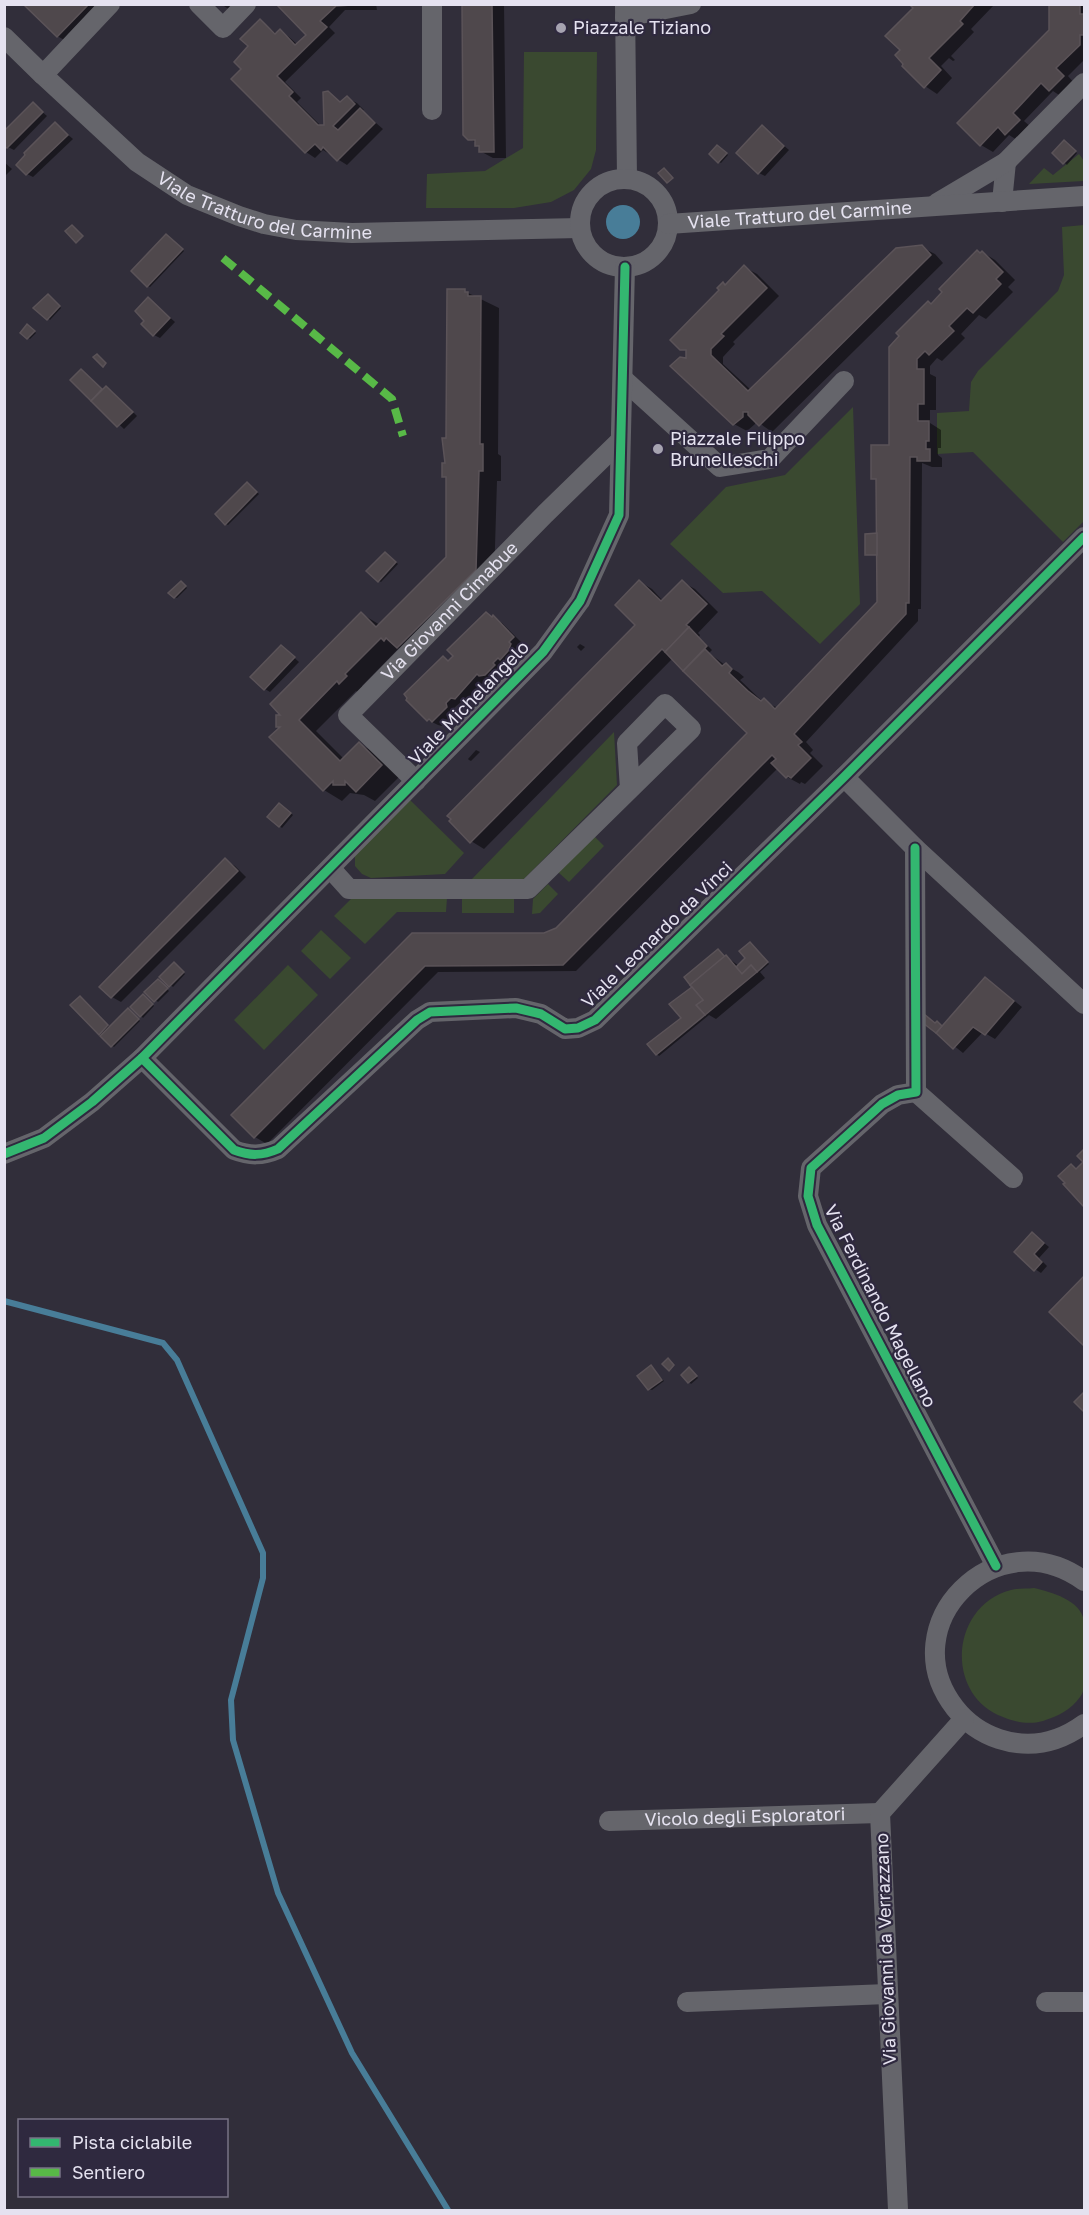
<svg xmlns="http://www.w3.org/2000/svg" width="1089" height="2215" font-family="'Golos Text',sans-serif">
<style>
.green{fill:#3a4930}
.water{fill:#487d98}
.shadow{fill:#0007}
.lines{fill:none;stroke-linecap:round;stroke-linejoin:round}
.stream{stroke:#487d98;stroke-width:6}
.building{fill:#4f484c;stroke:#5b5358;stroke-width:1.5}
.street{stroke:#65656b;stroke-width:20}
.quiet{stroke:#58b947;stroke-width:8;stroke-dasharray:15 8;stroke-linecap:butt}
.cycleway-casing{stroke:#2f293f;stroke-width:13}
.cycleway{stroke:#33b770;stroke-width:9}
.poi-dot{fill:#a6a3b0;stroke:#2f293f;stroke-width:2}
.labels{text-anchor:middle;stroke-width:4.5;stroke-linejoin:round;paint-order:stroke}
.poi-label{font-size:18px;fill:#e5e2f0;stroke:#2f293f;text-anchor:start}
.street-label{font-size:18px;fill:#e5e2f0;stroke:#2f293f}
</style>
<rect width="100%" height="100%" fill="#312e3a"/>
<g class="green">
<path d="M524,52h73l-1,98 -5,19 -17,21 -23,12 -37,6h-88l1,-34 58,-3 38,-23z"/>
<path d="M1079,154l5,7v20l-55,3 15,-16 9,7z"/>
<path d="M1084,225v296l-21,21 -90,-90 -36,2v-41l32,-2 2,-29 7,-11 80,-80 6,-16 -2,-48z"/>
<path d="M853,407l7,197 -40,40 -58,-53 -39,2 -53,-49 56,-57 59,-12z"/>
<path d="M614,732l3,53 -94,95h-52z"/>
<path d="M410,800l54,53 -19,21 -74,4 -9,-4 -7,-8v-11z"/>
<path d="M594,836l10,10 -35,36 -11,-10z"/>
<path d="M548,884l10,10 -18,19 -8,1 1,-15z"/>
<path d="M447,898l-1,14h-49l-32,32 -31,-28 17,-17z"/>
<rect x="462" y="898" width="52" height="15"/>
<path d="M321,930l30,28 -21,21 -29,-28z"/>
<path d="M288,965l30,30 -54,55 -30,-30z"/>
<path d="M1034,1588c17,4 47,12 50,33 3,13 0,28 0,41 0,12 3,26 -4,35 -9,13 -22,19 -37,24 -14,4 -28,1 -40,-4 -59,-22 -53,-111 8,-127 7,-2 15,-1 23,-2z"/>
</g>
<circle class="water" cx="623" cy="222" r="17"/>
<g class="shadow">
<path d="M25,4h83l-38,39 -13,-7z"/>
<path d="M221,4h24l-9,10z"/>
<path d="M278,4h98l1,6h-32l-16,17 6,6 -50,49 16,16 -4,4 25,25 4,-1 2,-33 14,10 5,-5 10,5 7,7 -2,1 21,18 -36,36 -24,-15 -8,8 -9,-6 -73,-73 10,-10 18,-48 16,13 3,-3 9,6 9,8 10,-10z"/>
<path d="M463,4h41l2,154h-13l-13,-7 -4,-8 -7,-5z"/>
<path d="M912,4l81,2 -22,23 3,3 -23,24 4,4 -2,1 -4,-3 -8,8 11,12 -15,16 -12,-8 -23,-36 13,-42z"/>
<path d="M1050,4h34v56l-16,16 7,8 -13,13 -9,-6 -29,30 8,7 -13,13 -10,-6 -16,17 -12,-7 70,-114z"/>
<path d="M33,104l14,12 -33,34 -6,-3z"/>
<path d="M55,124l18,15 -40,38 -6,-3z"/>
<path d="M762,127l27,23 -24,26 -6,-3z"/>
<path d="M1067,144l10,9 -10,12 -13,-12z"/>
<path d="M720,148l8,7 -7,8 -2,-1z"/>
<path d="M4,162l8,7 -8,8z"/>
<path d="M169,237l15,14 -34,36 -2,-1z"/>
<path d="M921,247l14,7 8,9 -171,169 -17,-12v4l-8,7 -13,-7 -62,-58 15,-7 1,-7 -7,-4 45,-62 18,-19 13,7 22,22 -46,46 2,2 -12,13v7l28,26z"/>
<path d="M982,252l13,8 20,20 -7,7 5,5 -27,27 -7,-4 -18,19 4,4 -23,23 -5,-3 -7,8v8l6,3v33h-6v13l11,7v18h-3v7l4,3v9h-10l-10,-4 -1,146h-3v12l-112,121 7,8 -3,3 13,13 -18,18 -4,-2 -1,2 -13,-7 -9,-9 -202,203 -138,1 -171,172 -12,-7 -22,-22 179,-181h132l13,-5 192,-196 -76,-75 -189,191 -13,-8 166,-216 3,-43 12,7 11,12 19,-19 13,7 23,23 -20,21 2,2 -1,2 13,13 -3,3 16,12 13,7 6,5 -4,3 21,20 17,8 101,-105 -1,-48 -11,-1 11,-19v-54l-5,-3 17,-32 42,-141z"/>
<path d="M464,291l35,17 -1,146 3,2v25h-4l-3,99 -77,78 -18,-10 -37,38 2,2 -5,5 -3,-2 -40,40 28,28 15,-15 19,10 22,22 -25,25 -11,-6 -14,-2 -8,8 -18,-11 -43,-62 -4,-2 85,-112 18,11 67,-68 1,-78 -4,-2z"/>
<path d="M50,297l11,11 -11,12 -2,-2z"/>
<path d="M149,299l26,23 -15,16 -6,-3 -8,-14z"/>
<path d="M30,327l6,6 -6,6 -8,-7z"/>
<path d="M84,372l19,19 3,-4 6,4 25,25 -13,13 -52,-49z"/>
<path d="M249,485l10,9 -31,31 -2,-1z"/>
<path d="M388,555l10,9 -17,18 -2,-1z"/>
<path d="M183,584l4,4 -10,10 -3,-1z"/>
<path d="M486,614l16,9 20,20 -5,5 3,3 -3,5 -16,13 2,2 -8,8h-8l-22,24 -4,-1 -7,6 2,5 -14,13 -4,-1 -10,-5 15,-62 6,3z"/>
<path d="M580,644l5,3 -4,4 -4,-4z"/>
<path d="M281,646l18,16 -29,30 -5,-3z"/>
<path d="M476,750l4,2 -9,9 -2,-1 -1,-1z"/>
<path d="M282,806l11,9 -11,13 -13,-11z"/>
<path d="M225,860l10,6 11,11 -125,125 -9,-5z"/>
<path d="M752,945l17,19 -9,8 5,6 -49,41 -7,-4 -50,41 -2,-2 26,-36 9,-29 35,-32 12,9 8,-8z"/>
<path d="M176,966l9,8 -12,13 -12,-10z"/>
<path d="M986,978l36,29 -27,32 -12,-7 -20,21 -26,-21 -1,-7 3,-1 4,4z"/>
<path d="M160,982l9,9 -11,11 -12,-10z"/>
<path d="M146,997l8,9 -11,12 -11,-11z"/>
<path d="M83,999l27,29 21,-16 9,9 -26,26 -15,-13z"/>
<path d="M1084,1163v42l-19,-20 6,-19 6,4z"/>
<path d="M1033,1234l16,13 -10,11 8,8 -6,7 -6,-4z"/>
<path d="M1084,1278v66l-32,-32z"/>
<path d="M651,1367l13,14 -12,9 -3,-1z"/>
<path d="M692,1371l6,7 -7,6 -2,-2z"/>
</g>
<g class="lines">
<path class="stream" d="M4,1301l159,42 14,17 86,193v25l-32,122 2,40 45,153 74,160 96,157"/>
</g>
<g class="building">
<path d="M23,4h66l-32,33z"/>
<path d="M276,4h92l-32,2 -16,15 7,6 -50,49 16,16 -4,4 29,29h6l-1,-33 5,-1 12,11 7,-6 8,8 -22,22 5,4 22,-22 15,15 -38,38 -14,-14 -2,3 -6,-6 -10,9 -74,-74 10,-10 -7,-7 14,-16 -8,-7 20,-20 15,15 5,-5 15,16 11,-10z"/>
<path d="M462,4h30l2,148h-15v-6h-4v-6h-7l-5,-5z"/>
<path d="M909,4h66l-15,17 3,3 -34,34 12,12 -17,18 -22,-22 1,-2 -8,-9 5,-5 -15,-14 28,-28z"/>
<path d="M1049,4h31v10h4v21h-4v10l-24,23 8,8 -15,15 -8,-8 -28,30 7,7 -15,15 -7,-8 -18,19 -23,-23 92,-93z"/>
<path d="M33,102l10,10 -36,36 -3,-2v-15z"/>
<path d="M55,122l13,13 -42,40 -10,-10 9,-10 -1,-2z"/>
<path d="M762,125l22,21 -26,28 -22,-21z"/>
<path d="M1064,140l12,11 -13,13 -11,-11z"/>
<path d="M717,145l10,8 -9,10 -9,-9z"/>
<path d="M664,168l9,10 -6,5 -9,-10z"/>
<path d="M72,225l11,11 -7,7 -11,-12z"/>
<path d="M166,234l17,15 -36,38 -16,-16z"/>
<path d="M922,245l9,10 -172,171 -11,-11v-3h-5v5l-10,8 -63,-59 10,-9 6,1v-8h-6l-10,-10 49,-50 -2,-2 6,-6 2,3 19,-20 23,23 -46,46 3,2 -13,13v6l37,36 148,-143z"/>
<path d="M977,250l3,3 2,-2 21,21 -7,7 5,5 -28,29 -6,-5 -18,18 5,5 -25,24 -4,-4 -8,8v10h7v35h-6v17h11v20h-3v8h4v12h-13v-4h-7l-1,146h-3v11l-112,120 8,8 -4,3 13,13 -20,20 -3,-2 -2,2 -15,-15 5,-4 -4,-4 -209,210 -138,1 -171,172 -23,-23 181,-182h132l12,-5 191,-195 -64,-62 22,-22 17,17 4,-3 6,6 -3,4 19,18 13,10 3,-3 11,11 102,-107 -1,-123h-5v-34h18v-98l10,-11 -3,-3 32,-32 3,3 11,-12 -3,-3z"/>
<path d="M447,289h18v3h3v4h13l-1,148h3v27h-4l-3,99 -79,78 -11,-10 -2,3 -3,-3 -36,36 2,2 -8,8 -2,-3 -38,39 41,41 19,-19 23,23 -26,27 -11,-11v4h-12v-4l-10,10 -54,-54 11,-10h-4v-12h4l-10,-11 91,-92 15,15 70,-70v-80h-4v-14h3l-3,-25h4z"/>
<path d="M48,294l12,12 -13,14 -14,-12z"/>
<path d="M148,297l22,21 -17,18 -12,-12 3,-3 -9,-10z"/>
<path d="M27,324l8,7 -8,8 -7,-6z"/>
<path d="M97,354l9,9 -3,4 -10,-10z"/>
<path d="M81,369l21,20 -11,12 -21,-21z"/>
<path d="M106,386l27,26 -16,15 -26,-26z"/>
<path d="M247,482l10,10 -32,33 -10,-11z"/>
<path d="M877,533v22h-12v-21z"/>
<path d="M385,552l11,10 -18,20 -12,-11z"/>
<path d="M639,580l22,21 21,-21 25,24 -21,21 3,2 -24,25 -3,-3 -192,194 -21,-22 2,-2 -4,-3 188,-191 -20,-20z"/>
<path d="M181,581l5,5 -12,12 -6,-5z"/>
<path d="M486,612l6,5 1,-2 21,22 -5,5 2,2 -3,7 -8,9 -2,-2 -5,5 2,2 -10,10 -6,1 -2,-2 -22,25 -4,-1 -5,5 1,4 -15,15 -3,-3 -2,2 -21,-21 1,-2 -3,-4 39,-38 5,5 5,-5 -6,-6z"/>
<path d="M689,627l18,19 -24,25 -18,-19z"/>
<path d="M281,645l14,12 -31,33 -14,-13z"/>
<path d="M279,803l12,10 -12,14 -12,-10z"/>
<path d="M225,858l13,13 -127,127 -12,-11z"/>
<path d="M750,942l18,20 -11,10 -6,-7 -9,9 -6,-7 9,-9 -6,-7z"/>
<path d="M718,949l7,8 -35,28 -6,-8z"/>
<path d="M726,955l16,19 9,-9 6,7 -52,43 -9,-10 7,-5 -13,-15z"/>
<path d="M174,962l10,10 -15,15 -10,-10z"/>
<path d="M985,977l29,24 -29,34 -12,-8 -20,22 -17,-16z"/>
<path d="M158,979l10,9 -14,14 -10,-10z"/>
<path d="M692,987l11,13 -7,5 9,10 -49,40 -9,-11 34,-26 -12,-14z"/>
<path d="M143,994l10,10 -13,13 -10,-10z"/>
<path d="M80,996l28,29 -9,10 -29,-30z"/>
<path d="M128,1008l11,11 -28,28 -11,-11z"/>
<path d="M924,1014l11,9 2,-2 5,5 -6,7 -17,-13z"/>
<path d="M1084,1149v58l-21,-23 2,-1 -7,-7 13,-12 5,5 7,-7 -6,-6z"/>
<path d="M1032,1232l12,11 -10,11 8,8 -8,9 -20,-19z"/>
<path d="M1084,1276v70l-35,-34z"/>
<path d="M668,1358l6,7 -5,6 -7,-7z"/>
<path d="M651,1365l11,15 -14,10 -11,-14z"/>
<path d="M689,1367l8,9 -9,7 -7,-8z"/>
<path d="M1084,1392v20l-10,-10z"/>
</g>
<g class="lines">
<g class="street">
<path d="M199,4l24,24 23,-24"/>
<path d="M432,4v106"/>
<path d="M625,4l2,175"/>
<path d="M625,17l66,-13"/>
<path id="s1" d="M4,37l39,38 94,87 50,33 52,21 25,8 32,6 56,3 228,-5"/>
<path d="M43,75l67,-71"/>
<circle cx="624" cy="223" r="44"/>
<path d="M1002,202l4,-40"/>
<path d="M937,203l69,-41 78,-79"/>
<path id="s2" d="M668,224l416,-28"/>
<path d="M623,379l97,88 50,-8 74,-78"/>
<path d="M844,777l71,71 169,156"/>
<path id="s3" d="M416,781l-68,-66 197,-201 75,-73"/>
<path d="M915,848l1,244 -18,3 -16,9 -71,64 -3,28 9,29 179,341"/>
<path d="M331,869l18,20h179l163,-160 -26,-25 -38,39 3,46"/>
<path d="M142,1058l92,92c16,6 28,6 44,-1l139,-129 13,-8 86,-4 25,6 24,15 13,-1 17,-8 249,-243 240,-240"/>
<path d="M916,1092l97,86"/>
<path d="M4,1154l40,-16 48,-36 50,-44 401,-406 37,-51 39,-86 6,-248"/>
<path d="M1084,1581c-88,-64 -194,44 -129,127 11,14 26,25 44,31 31,10 59,4 85,-15"/>
<path id="s4" d="M609,1821l271,-8"/>
<path d="M687,2002l200,-8"/>
<path d="M1046,2002h38"/>
<path d="M898,2210l-18,-397 84,-94"/>
</g>
<path class="quiet" d="M223,258l169,141 11,37"/>
<g class="cycleway-casing">
<g id="cycleway">
<path d="M915,848l1,244 -18,3 -16,9 -71,64 -3,28 9,29 179,341"/>
<path d="M142,1058l92,92c16,6 28,6 44,-1l139,-129 13,-8 86,-4 25,6 24,15 13,-1 17,-8 249,-243 240,-240"/>
<path d="M4,1154l40,-16 48,-36 50,-44 401,-406 37,-51 39,-86 6,-248"/>
</g>
</g>
<use href="#cycleway" class="cycleway"/>
</g>
<g class="poi-dot">
<circle cx="561" cy="28" r="6"/>
<circle cx="658" cy="449" r="6"/>
</g>
<g class="labels">
<g class="poi-label">
<text x="573" y="34">Piazzale Tiziano</text>
<text x="670" y="445">Piazzale Filippo<tspan x="670" dy="21">Brunelleschi</tspan></text>
</g>
<g class="street-label">
<text dy="6" stroke="none"><textPath href="#s1" startOffset="321">Viale Tratturo del Carmine</textPath></text>
<text dy="6" stroke="none"><textPath href="#s2" startOffset="132">Viale Tratturo del Carmine</textPath></text>
<text dy="6" stroke="none"><textPath href="#s3" startOffset="240">Via Giovanni Cimabue</textPath></text>
<text transform="translate(469 703) rotate(-46)" y="6">Viale Michelangelo</text>
<text transform="translate(657 935) rotate(-44)" y="6">Viale Leonardo da Vinci</text>
<text transform="translate(880 1306) rotate(63)" y="6">Via Ferdinando Magellano</text>
<text dy="6" stroke="none"><textPath href="#s4" startOffset="136">Vicolo degli Esploratori</textPath></text>
<text transform="translate(886 1949) rotate(-92)" y="6">Via Giovanni da Verrazzano</text>
</g>
</g>
<rect width="1089" height="2215" fill="none" stroke="#e5e2f0" stroke-width="12"/>
<rect x="18" y="2119" width="210" height="78" fill="#2f293f" stroke="#787386" stroke-width="1.5"/>
<rect x="30" y="2138" width="30" height="9" fill="#33b770" stroke="#787386" stroke-width="1.5"/>
<text x="72" y="2149" font-size="18" fill="#e5e2f0">Pista ciclabile</text>
<rect x="30" y="2168" width="30" height="9" fill="#58b947" stroke="#787386" stroke-width="1.5"/>
<text x="72" y="2179" font-size="18" fill="#e5e2f0">Sentiero</text>
</svg>
